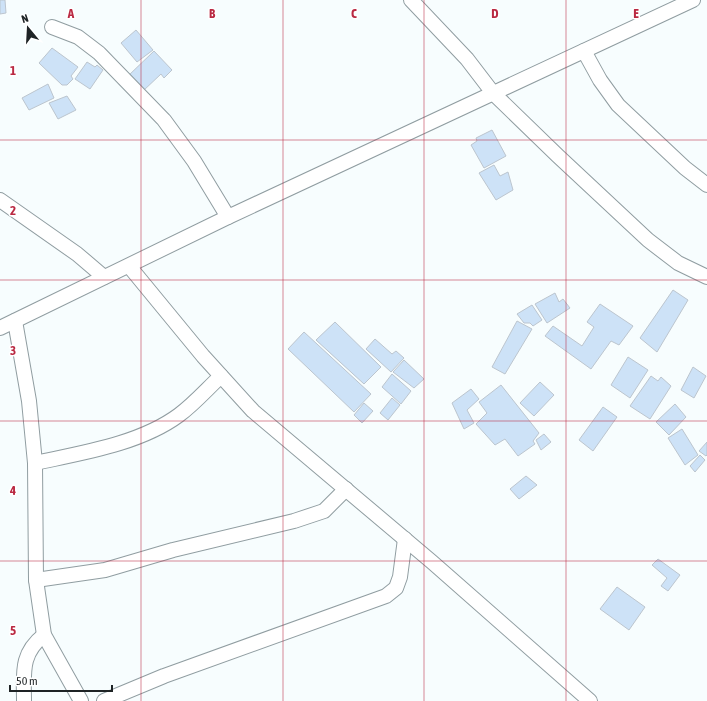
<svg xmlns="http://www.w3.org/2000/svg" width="707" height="701" font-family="'Asap Condensed',sans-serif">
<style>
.building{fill:#cde2f7;stroke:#bcc5ce}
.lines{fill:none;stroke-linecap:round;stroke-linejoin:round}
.minor-casing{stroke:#909da1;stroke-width:16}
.minor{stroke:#fff;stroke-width:14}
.grid{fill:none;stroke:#ba2942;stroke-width:1;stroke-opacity:0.55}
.grid-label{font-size:13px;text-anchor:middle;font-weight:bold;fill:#ba2942;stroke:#fff;stroke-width:3;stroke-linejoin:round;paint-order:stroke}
</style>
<rect width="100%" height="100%" fill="#f7fdfe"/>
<g class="building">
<path d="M0,0h5l1,13 -6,1z"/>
<path d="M136,30l17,20 -16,12 -16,-19z"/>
<path d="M52,48l26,19 -7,9 2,3 -6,6h-5l-23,-22z"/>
<path d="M154,51l18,19 -8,8 -3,-4 -18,17 -15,-15z"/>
<path d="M87,62l8,5 2,-2 6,5 -13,19 -15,-10z"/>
<path d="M48,84l6,14 -25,12 -7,-12z"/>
<path d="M67,96l9,14 -18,9 -9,-16z"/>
<path d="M492,130l14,26 -22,12 -13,-23 6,-4 -1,-3z"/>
<path d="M494,165l6,11 8,-4 5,18 -17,10 -17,-27z"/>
<path d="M673,290l15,10 -31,52 -17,-14z"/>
<path d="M555,293l4,9 4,-3 7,9 -23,15 -12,-19z"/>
<path d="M600,304l33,22 -14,19 -8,-4 -20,28 -46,-33 8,-10 29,20 12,-19 -7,-5z"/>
<path d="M532,305l10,15 -9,6 -3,-3h-6l-7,-9z"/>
<path d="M517,321l15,8 -27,45 -13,-7z"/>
<path d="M335,322l46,45 -17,17 -48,-44z"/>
<path d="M304,332l67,62 -17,18 -66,-63z"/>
<path d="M375,339l17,15 4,-3 8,7 -13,14 -25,-23z"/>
<path d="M628,357l20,13 -18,28 -19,-13z"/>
<path d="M404,360l20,19 -10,9 -21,-16z"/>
<path d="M693,367l13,9 -12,22 -13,-8z"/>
<path d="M392,374l19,17 -10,13 -19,-17z"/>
<path d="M651,376l7,5 3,-4 10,9 -21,33 -20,-13z"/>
<path d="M540,382l14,13 -20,21 -14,-13z"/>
<path d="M501,385l38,48 -6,8 2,3 -17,12 -13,-17 -10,6 -19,-21 11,-11 -8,-11z"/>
<path d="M471,389l8,10 -12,11 7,13 -10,6 -12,-26z"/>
<path d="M392,398l8,7 -12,15 -8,-7z"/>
<path d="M364,403l9,8 -11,12 -8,-8z"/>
<path d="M675,404l11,13 -17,18 -13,-13z"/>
<path d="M603,407l14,10 -24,34 -14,-11z"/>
<path d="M682,429l16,26 -13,10 -17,-27z"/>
<path d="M544,434l7,8 -10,8 -5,-10z"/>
<path d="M707,442v13l-1,1 -7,-5z"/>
<path d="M700,455l5,5 -10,12 -5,-6z"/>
<path d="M526,476l11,9 -18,14 -9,-10z"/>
<path d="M658,559l22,16 -12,16 -7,-5 6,-8 -15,-13z"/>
<path d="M617,587l28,20 -16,23 -29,-21z"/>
</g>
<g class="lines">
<g class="minor-casing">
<g id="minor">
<path d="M411,0l56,59 26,34 65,63 90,84 30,23 29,14"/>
<path d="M52,27l26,10 21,16 65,67 30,41 34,56"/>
<path d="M584,51l16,29 18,25 67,63 22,17"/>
<path d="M0,200l77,54 27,23"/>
<path d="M129,266l74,90 50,55 179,151 158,139"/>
<path d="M15,321l14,80 6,62 1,117 8,55 37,66"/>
<path d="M0,328l228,-111 465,-217"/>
<path d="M35,463c46,-10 105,-19 144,-48 15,-11 28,-26 42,-39"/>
<path d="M36,580l69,-10 68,-20 121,-29 30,-10 22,-22"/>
<path d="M24,701c0,-28 -4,-47 20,-66"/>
<path d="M104,701l60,-25 222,-80 10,-8 4,-11 5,-38"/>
</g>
</g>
<use href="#minor" class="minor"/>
</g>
<path class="grid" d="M141,0v701M283,0v701M424,0v701M566,0v701M0,140h707M0,280h707M0,421h707M0,561h707"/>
<g class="grid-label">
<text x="71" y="18">A</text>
<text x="212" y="18">B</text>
<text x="354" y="18">C</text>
<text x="495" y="18">D</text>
<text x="636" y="18">E</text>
<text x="13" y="75">1</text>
<text x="13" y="215">2</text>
<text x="13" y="355">3</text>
<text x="13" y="495">4</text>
<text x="13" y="635">5</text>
</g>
<g transform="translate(28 28) rotate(342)" stroke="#ffffff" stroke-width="3" paint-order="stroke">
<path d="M0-3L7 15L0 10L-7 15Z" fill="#1e2325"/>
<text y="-6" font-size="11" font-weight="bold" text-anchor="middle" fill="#1e2325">N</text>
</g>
<path d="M10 685v6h102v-6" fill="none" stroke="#1e2325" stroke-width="2"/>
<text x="16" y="685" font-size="12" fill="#1e2325" stroke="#ffffff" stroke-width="3" paint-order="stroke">50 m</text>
</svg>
